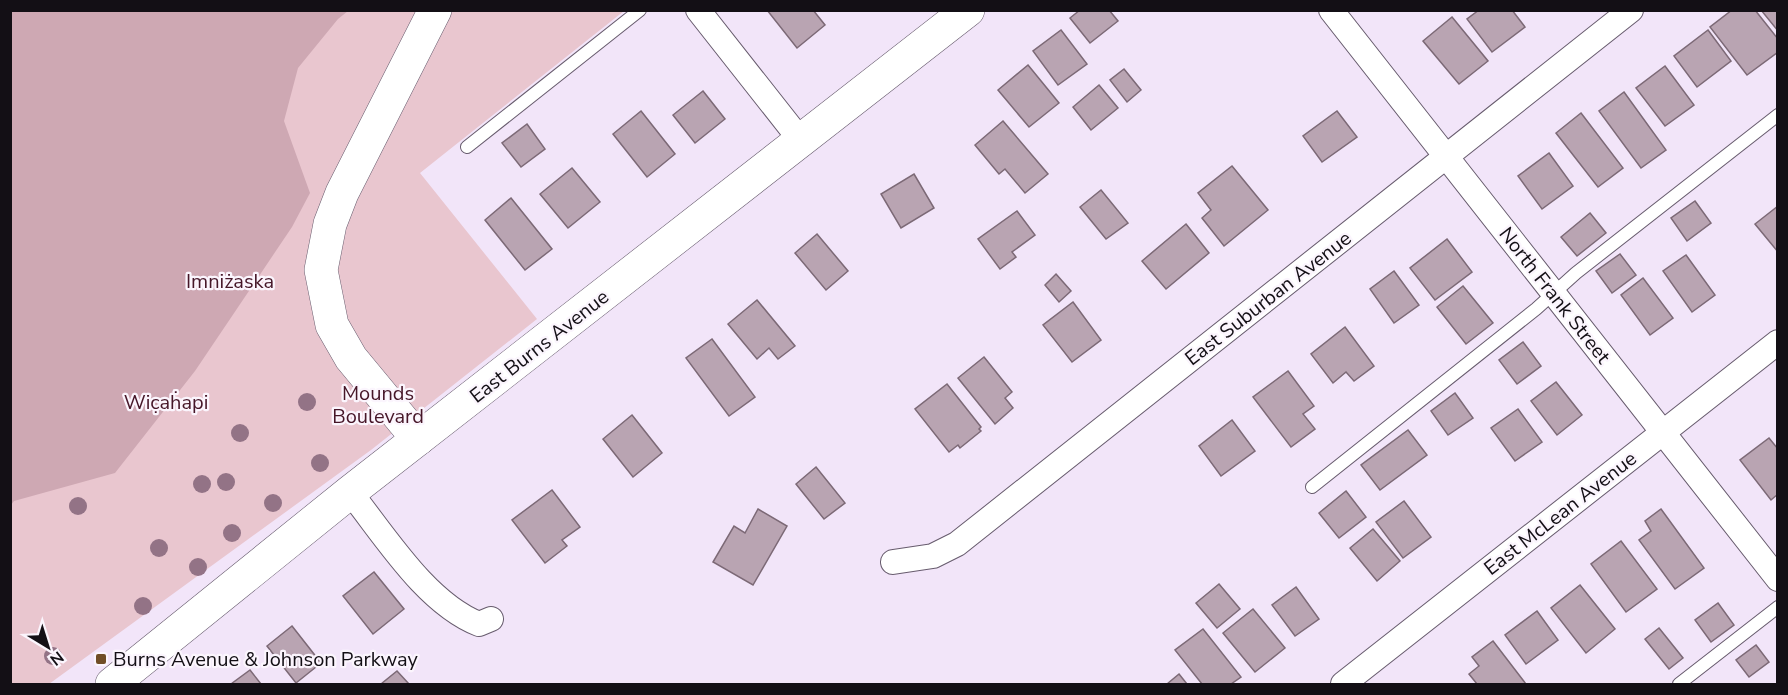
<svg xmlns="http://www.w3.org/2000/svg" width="1788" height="695" font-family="'Nunito Sans',sans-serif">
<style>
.green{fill:#e9c6cf}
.forest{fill:#cea8b3}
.building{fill:#b9a4b2;stroke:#7c6976;stroke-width:1.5}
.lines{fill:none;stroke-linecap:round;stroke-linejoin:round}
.lane-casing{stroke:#675b6d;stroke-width:14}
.street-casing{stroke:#675b6d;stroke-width:26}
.secondary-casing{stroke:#675b6d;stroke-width:34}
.lane{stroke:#fff;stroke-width:12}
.street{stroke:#fff;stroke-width:24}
.secondary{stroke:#fff;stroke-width:33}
.tree{fill:#937386}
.poi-dot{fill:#704d26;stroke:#fbf5fd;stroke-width:2}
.labels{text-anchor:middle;stroke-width:4.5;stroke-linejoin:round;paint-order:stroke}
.park-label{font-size:20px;fill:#461628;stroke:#fbf5fd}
.street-label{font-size:20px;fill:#130f15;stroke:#fbf5fd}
.poi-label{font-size:20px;fill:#130f15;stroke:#fbf5fd;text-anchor:start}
</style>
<rect width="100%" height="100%" fill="#f2e5f9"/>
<path class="green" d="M10,11h614l-204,162 117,146 -166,131 -322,234h-38z"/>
<path class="forest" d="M11,10l337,1 -10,8 -40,49 -14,53 26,72 -18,34 -97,144 -80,102 -101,28 -3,4z"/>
<g class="building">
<path d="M767,10h46l12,15 -28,23z"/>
<path d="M1080,10h29l9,11 -28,22 -20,-25z"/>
<path d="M1479,10h33l13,17 -33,25 -25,-33z"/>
<path d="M1732,10h23l23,29v13l-31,23 -37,-48z"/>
<path d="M1761,10h17v21z"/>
<path d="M1452,17l36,44 -29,23 -36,-43z"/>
<path d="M1061,30l26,34 -29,21 -25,-34z"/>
<path d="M1708,30l23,31 -34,26 -23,-31z"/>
<path d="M1028,65l31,38 -30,24 -31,-37z"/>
<path d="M1665,66l29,39 -29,21 -29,-38z"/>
<path d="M1124,69l17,21 -14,12 -17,-22z"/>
<path d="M1099,85l19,23 -27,22 -18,-23z"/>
<path d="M703,91l22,28 -30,24 -22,-28z"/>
<path d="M1624,92l42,58 -25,18 -42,-57z"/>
<path d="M641,111l34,43 -28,23 -34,-43z"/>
<path d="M1337,111l20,26 -35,25 -19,-26z"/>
<path d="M1581,113l42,55 -25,19 -42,-54z"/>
<path d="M1003,121l45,53 -23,19 -20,-24 -6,5 -24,-29z"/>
<path d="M527,124l18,25 -24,18 -19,-24z"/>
<path d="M1549,153l24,33 -31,23 -24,-33z"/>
<path d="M1232,166l36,44 -44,36 -22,-28 9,-8 -13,-17z"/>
<path d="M572,168l28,34 -32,26 -28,-34z"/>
<path d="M914,174l20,34 -33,20 -20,-34z"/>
<path d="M1101,190l27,33 -22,16 -26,-32z"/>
<path d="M511,198l41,51 -27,21 -40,-50z"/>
<path d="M1695,201l16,22 -24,18 -16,-23z"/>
<path d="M1778,206v46l-23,-28z"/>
<path d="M1017,211l18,24 -23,17 4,5 -16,12 -22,-30z"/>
<path d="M1590,213l16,20 -29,23 -16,-19z"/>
<path d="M1186,224l23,29 -43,36 -24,-28z"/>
<path d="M817,234l31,37 -22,19 -31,-37z"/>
<path d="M1447,239l25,33 -37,28 -25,-32z"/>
<path d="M1620,254l16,21 -24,18 -16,-22z"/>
<path d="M1686,255l29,40 -23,17 -29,-41z"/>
<path d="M1394,271l25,34 -25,18 -24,-34z"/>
<path d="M1056,274l15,17 -12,11 -14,-17z"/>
<path d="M1643,278l30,40 -23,17 -29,-40z"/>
<path d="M1463,286l30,37 -27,21 -29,-37z"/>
<path d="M757,300l38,46 -17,13 -9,-11 -12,11 -29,-35z"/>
<path d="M1073,302l28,38 -29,22 -29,-37z"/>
<path d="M1345,327l29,39 -20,15 -8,-9 -13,11 -22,-29z"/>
<path d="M712,339l43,58 -26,19 -43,-58z"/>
<path d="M1523,342l18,24 -24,18 -18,-24z"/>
<path d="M984,357l28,35 -7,6 8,10 -18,16 -37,-46z"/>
<path d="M1288,371l26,35 -11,8 12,15 -24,18 -38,-50z"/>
<path d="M1556,382l26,33 -25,20 -26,-34z"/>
<path d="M947,384l34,43 -2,2 2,2 -21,17 -2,-3 -9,7 -34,-43z"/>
<path d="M1455,393l18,25 -25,17 -17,-24z"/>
<path d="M1518,409l24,33 -27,19 -24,-33z"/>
<path d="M632,415l30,38 -29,24 -30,-38z"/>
<path d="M1232,420l23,31 -34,25 -22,-30z"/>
<path d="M1408,430l19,25 -47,35 -19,-25z"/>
<path d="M1769,438l9,11v45l-7,6 -31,-40z"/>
<path d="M816,467l29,36 -21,16 -28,-35z"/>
<path d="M552,490l28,37 -18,13 5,6 -22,17 -33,-43z"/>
<path d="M1346,491l20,26 -27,21 -20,-25z"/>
<path d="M1404,501l27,36 -28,21 -27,-36z"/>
<path d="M758,509l29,17 -34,59 -40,-23 21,-36 11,7z"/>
<path d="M1661,509l43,59 -29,21 -36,-49 12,-9 -6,-10z"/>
<path d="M1373,529l27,32 -23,20 -27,-33z"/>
<path d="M1621,541l36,48 -31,23 -35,-48z"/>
<path d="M374,572l30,37 -31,25 -30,-38z"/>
<path d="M1219,584l21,25 -23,19 -21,-25z"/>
<path d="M1580,585l35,44 -29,24 -35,-45z"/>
<path d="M1296,587l23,32 -24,17 -23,-31z"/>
<path d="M1718,603l16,22 -23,17 -16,-22z"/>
<path d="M1253,609l32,39 -30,24 -32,-39z"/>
<path d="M1537,611l21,29 -32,24 -21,-29z"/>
<path d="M292,626l29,37 -25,20 -29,-37z"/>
<path d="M1659,628l24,30 -14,11 -24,-30z"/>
<path d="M1203,629l38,48 -10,7h-29l-27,-34z"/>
<path d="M1493,641l33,43h-49l-8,-10 10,-8 -7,-9z"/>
<path d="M1756,645l13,17 -20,15 -13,-17z"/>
<path d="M250,670l11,14h-30z"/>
<path d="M397,671l12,13h-28z"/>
<path d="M1179,674l8,10h-20z"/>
</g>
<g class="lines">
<g class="lane-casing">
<g id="lane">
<path d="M467,147l173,-137"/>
<path d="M1312,487l224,-178 40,-36 202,-158"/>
<path d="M1679,684l99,-77"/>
</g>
</g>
<g class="street-casing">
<g id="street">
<path d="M698,10l104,132"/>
<path d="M1331,10l447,569"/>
<path d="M350,492c35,44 76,111 129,132l12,-5"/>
<path d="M893,562l40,-6 24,-12 674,-534"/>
<path d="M1343,684l435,-342"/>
</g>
</g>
<g class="secondary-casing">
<g id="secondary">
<path d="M418,439l-67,-81 -19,-33 -11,-55 9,-46 12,-31 93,-183"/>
<path d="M112,684l238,-192 618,-482"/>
</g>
</g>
<use href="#lane" class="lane"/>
<use href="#street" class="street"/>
<use href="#secondary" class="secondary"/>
</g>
<g class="tree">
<circle cx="307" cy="402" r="9"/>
<circle cx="240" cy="433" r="9"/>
<circle cx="320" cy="463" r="9"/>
<circle cx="226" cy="482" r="9"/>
<circle cx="202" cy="484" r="9"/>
<circle cx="273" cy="503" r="9"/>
<circle cx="78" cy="506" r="9"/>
<circle cx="232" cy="533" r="9"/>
<circle cx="159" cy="548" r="9"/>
<circle cx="198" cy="567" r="9"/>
<circle cx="143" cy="606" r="9"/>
<circle cx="53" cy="656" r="9"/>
</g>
<rect class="poi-dot" x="95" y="653" width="12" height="12" rx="3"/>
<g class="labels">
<g class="park-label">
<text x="230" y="288">Imniżaska</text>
<text x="378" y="400">Mounds<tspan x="378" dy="23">Boulevard</tspan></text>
<text x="166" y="409">Wic̣aḣapi</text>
</g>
<g class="street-label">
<text transform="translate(1555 295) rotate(52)" y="7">North Frank Street</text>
<text transform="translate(1268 298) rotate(-38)" y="7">East Suburban Avenue</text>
<text transform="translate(539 346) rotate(-38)" y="7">East Burns Avenue</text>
<text transform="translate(1560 513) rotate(-38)" y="7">East McLean Avenue</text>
</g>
<g class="poi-label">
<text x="113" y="666">Burns Avenue &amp; Johnson Parkway</text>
</g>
</g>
<rect width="1788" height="695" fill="none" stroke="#130f15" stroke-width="24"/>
<g transform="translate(48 647) rotate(142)" stroke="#fbf5fd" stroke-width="4.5" paint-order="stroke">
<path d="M0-4.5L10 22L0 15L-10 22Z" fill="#130f15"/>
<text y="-9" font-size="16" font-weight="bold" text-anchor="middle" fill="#130f15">N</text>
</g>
</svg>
